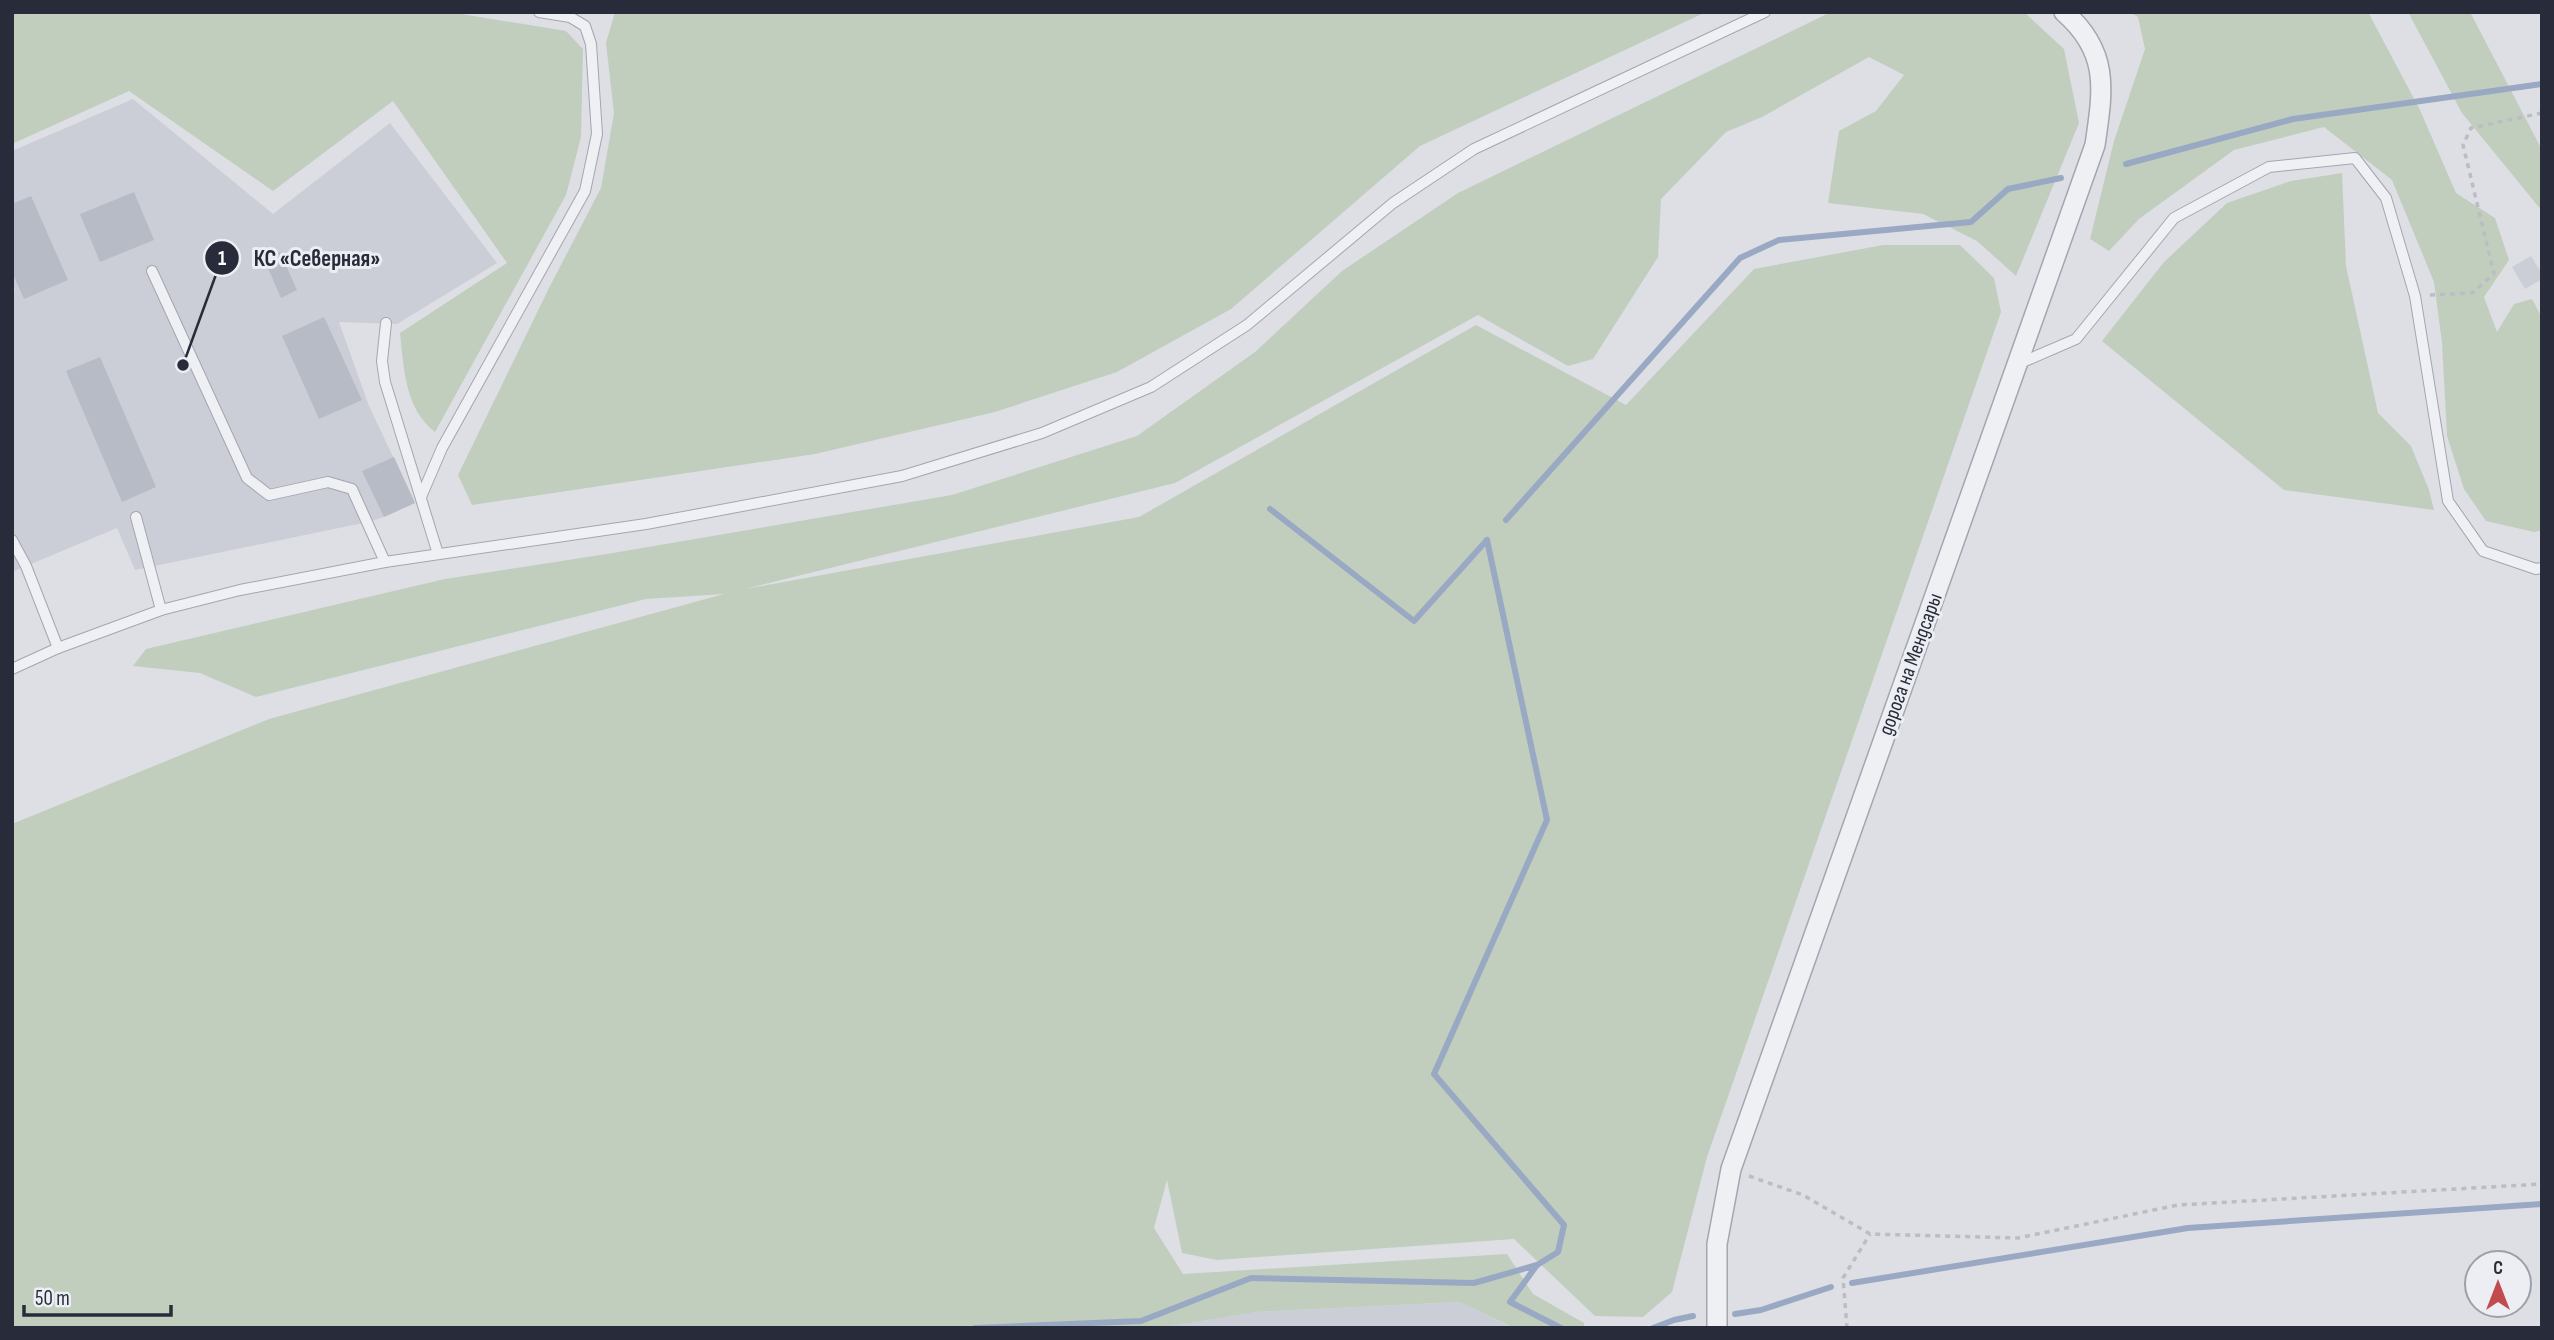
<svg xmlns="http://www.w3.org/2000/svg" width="2554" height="1340" font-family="'Sofia Sans Condensed',sans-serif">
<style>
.built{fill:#cbced6}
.green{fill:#c1cebe}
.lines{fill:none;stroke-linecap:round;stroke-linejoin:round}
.stream{stroke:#9aa9c3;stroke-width:6}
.building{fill:#b7bbc5}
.service-casing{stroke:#a3a6ae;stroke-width:12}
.minor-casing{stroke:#a3a6ae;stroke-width:22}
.path{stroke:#bbbdc4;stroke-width:3.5;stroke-dasharray:5 5;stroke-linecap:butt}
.service{stroke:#eff0f4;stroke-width:10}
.minor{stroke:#eff0f4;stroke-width:19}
.labels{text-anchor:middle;stroke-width:6;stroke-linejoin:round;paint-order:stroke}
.street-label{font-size:21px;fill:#282c3a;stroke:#eceef3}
.leader{fill:none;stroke:#282c3a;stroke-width:2.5}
.callout-dot{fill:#282c3a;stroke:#eceef3;stroke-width:2.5}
.mark-label{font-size:21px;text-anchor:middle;font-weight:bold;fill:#fff}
.callout-label{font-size:23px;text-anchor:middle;font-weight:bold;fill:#282c3a;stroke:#eceef3;stroke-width:6;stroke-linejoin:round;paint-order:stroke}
</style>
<rect width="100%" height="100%" fill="#dddfe5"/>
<g class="built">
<path d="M133,99l140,115 117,-91 107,140 -100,61 -58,-2 30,84 46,97 -31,14 -16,5 -233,48 -18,-42 -105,44v-281l3,-2 -3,-5v-133z"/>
<path d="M2531,256l11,18v5l-17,10 -13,-22z"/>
<path d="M1459,1302l54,26h-353l97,-16z"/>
</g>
<g class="green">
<path d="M12,12h437l117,19 17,18 -2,88 -15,58 -131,237c-30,-23 -31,-63 -35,-99l107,-70 -114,-162 -120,90 -144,-100 -117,53z"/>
<path d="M615,12h1091l-286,134 -189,163 -114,63 -122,40 -180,42 -343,51 -14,-30 91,-187 52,-100 13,-75 -8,-70z"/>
<path d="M1831,12h193l40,37 15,74 -63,153 -39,-35 -54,-27 -95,-11 11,-72 37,-20 28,-36 -35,-18 -107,60 -36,15 -65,67 -3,58 -65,102 -25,7 -90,-51 -303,168 -430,106 394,-72 337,-192 150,80 128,-136 129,-24h77l34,33 7,34 -294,845 -35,135 -29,25 -48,-1 -81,-77 -297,21 -35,-7 -15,-73 -13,48 29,46 324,-20 26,40 51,29v5h-70l-55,-26 -202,10 -97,16h-1148v-504l257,-105 455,-125 -78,5 -390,98 -56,-24 -67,-7 13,-17 299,-70 162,-25 345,-59 185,-59 118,-84 87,-81 116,-78z"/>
<path d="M2130,12h238l52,98 36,83 39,25 14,42 -25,37 13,35 17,-28 18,-5 10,19v212l-8,2 -48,-11 -22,-32 -17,-53 -5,-93 -8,-61 -42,-102 -68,-53 -90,23 -95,69 -30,32 -19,-12 24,-98 31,-92 -7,-32z"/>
<path d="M2408,12h62l72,138v61l-80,-98z"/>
<path d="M2342,173l4,93 32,147 33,33 18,44 5,20 -150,-20 -182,-149 62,-79 63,-59 64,-22z"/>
</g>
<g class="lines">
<g class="stream">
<path d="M2126,164l167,-45 249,-35"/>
<path d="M1270,509l144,112 73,-81"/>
<path d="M1506,520l234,-262 39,-18 192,-18 37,-33 53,-11"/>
<path d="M1487,540l60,280 -113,254 130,151 -6,27 -21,13"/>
<path d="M1852,1283l336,-55 354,-24"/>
<path d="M1735,1314l26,-4 70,-23"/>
<path d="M975,1328l166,-7 110,-43 223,5 63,-18 -27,37 51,26"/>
<path d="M1653,1328l21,-8 19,-4"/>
</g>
</g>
<g class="building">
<path d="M134,192l20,48 -54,22 -20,-48z"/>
<path d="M31,196l37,84 -44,19 -12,-27v-68z"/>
<path d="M280,252l17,38 -16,8 -17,-39z"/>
<path d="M324,317l38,83 -43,19 -37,-83z"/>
<path d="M100,357l56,130 -34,15 -56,-131z"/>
<path d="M394,457l21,46 -31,14 -22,-46z"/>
</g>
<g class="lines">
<g class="service-casing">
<g id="service">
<path d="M152,271l95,207 22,17 59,-13 24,7 33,73"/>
<path d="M386,323l-4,38 3,21 53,172"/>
<path d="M2018,364l58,-25 98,-121 95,-51 86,-9 31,40 29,98 33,205 35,50 53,18 6,-1"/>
<path d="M421,497l21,-49 143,-257 12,-57 -6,-90 -6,-18 -15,-9 -31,-5"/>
<path d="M136,517l25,93"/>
<path d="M12,540l14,26 32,82"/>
<path d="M12,669l46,-21 103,-38 79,-20 145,-28 261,-38 256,-48 140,-43 109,-46 96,-62 146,-122 81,-54 291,-137"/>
</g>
</g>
<g class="minor-casing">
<path id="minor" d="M1717,1328v-84l14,-75 364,-1024c8,-55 15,-93 -31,-133"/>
</g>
<g class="path">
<path d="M2430,295l42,-2 22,-19 -31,-129 8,-17 71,-15"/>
<path d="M1749,1176l54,19 67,39 148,4 160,-33 364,-21"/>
<path d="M1847,1328l-4,-50 27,-44"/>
</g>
<use href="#service" class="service"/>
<use href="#minor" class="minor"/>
</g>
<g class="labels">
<g class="street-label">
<text transform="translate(1910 664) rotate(-70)" y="7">дорога на Мендсары</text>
</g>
</g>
<path class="leader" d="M183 365L222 258"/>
<g class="callout-dot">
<circle cx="183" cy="365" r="7"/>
<circle cx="222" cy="258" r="18"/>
</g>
<g class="mark-label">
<text x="222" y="265">1</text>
</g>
<g class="callout-label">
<text x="317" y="266">КС «Северная»</text>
</g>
<rect width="2554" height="1340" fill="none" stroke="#282c3a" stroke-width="28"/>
<g transform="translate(2498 1284)"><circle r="33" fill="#eceef3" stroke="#9ea0a9" stroke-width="2"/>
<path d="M0-5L12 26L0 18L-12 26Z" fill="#c14b4f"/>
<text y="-10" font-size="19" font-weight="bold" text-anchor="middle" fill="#282c3a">С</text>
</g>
<path d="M24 1305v10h147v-10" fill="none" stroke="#282c3a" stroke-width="3.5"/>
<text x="35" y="1305" font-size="21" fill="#282c3a" stroke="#eceef3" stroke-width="5" paint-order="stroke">50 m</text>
</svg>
